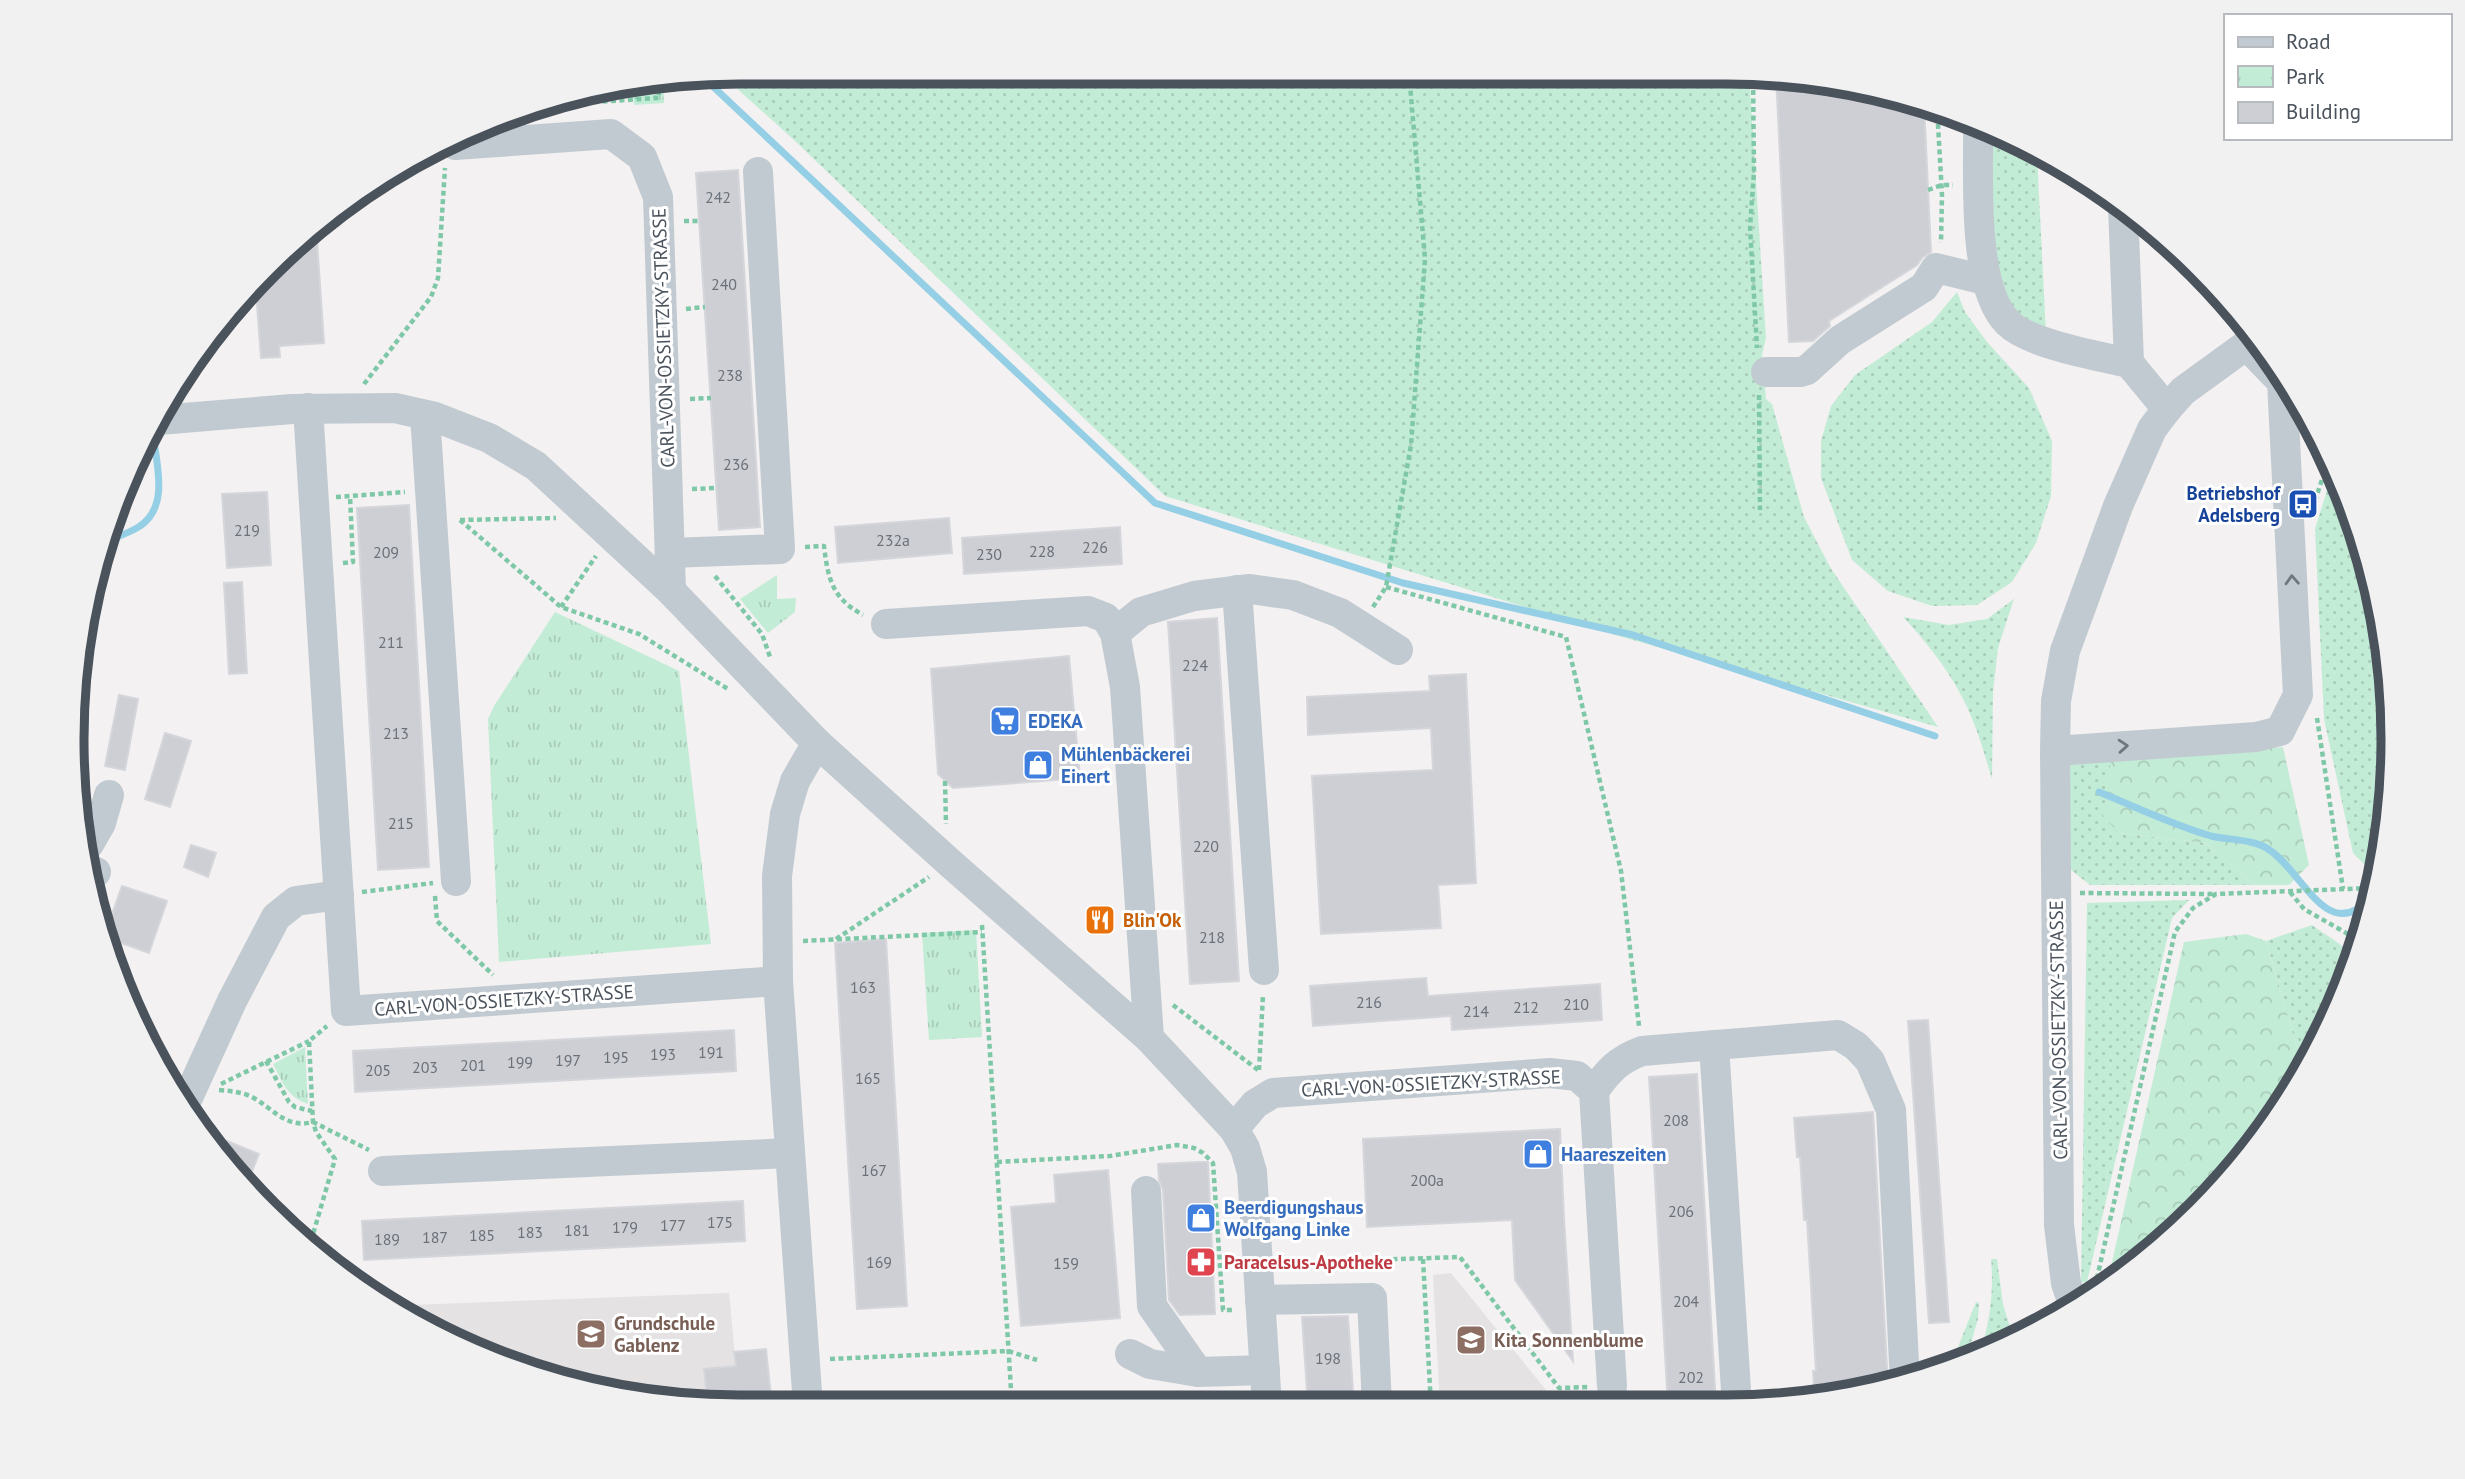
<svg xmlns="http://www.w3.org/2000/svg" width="2465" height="1479" font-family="'PT Sans',sans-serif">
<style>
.education{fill:#e4e2e2}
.grass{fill:url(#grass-dots)}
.forest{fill:url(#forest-crowns)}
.park{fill:url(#park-tufts)}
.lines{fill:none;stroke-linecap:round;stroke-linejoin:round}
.stream{stroke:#94cfe5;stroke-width:7}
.building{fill:#cecfd4;stroke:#d5d6db;stroke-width:2}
.path{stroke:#7ec8a8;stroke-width:4.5;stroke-dasharray:5 3.5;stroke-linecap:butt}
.minor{stroke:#c2cad1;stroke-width:30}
.oneway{stroke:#6e767f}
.labels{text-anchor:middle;stroke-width:6;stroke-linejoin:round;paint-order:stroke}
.number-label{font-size:16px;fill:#6b717a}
.street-label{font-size:19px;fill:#4a525c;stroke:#fff}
.transit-label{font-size:19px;font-weight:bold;fill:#164399;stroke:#fff;text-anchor:end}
.shop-label{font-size:19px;font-weight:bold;fill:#366cbe;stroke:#fff;text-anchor:start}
.food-label{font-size:19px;font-weight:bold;fill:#c56008;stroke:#fff;text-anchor:start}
.health-label{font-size:19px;font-weight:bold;fill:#be3a42;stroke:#fff;text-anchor:start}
.education-label{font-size:19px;font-weight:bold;fill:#785e54;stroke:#fff;text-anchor:start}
.rim{fill:none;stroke:#4a525c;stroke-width:9}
</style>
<defs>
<pattern id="grass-dots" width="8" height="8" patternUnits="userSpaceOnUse" patternTransform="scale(1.75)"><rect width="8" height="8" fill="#c3ecd6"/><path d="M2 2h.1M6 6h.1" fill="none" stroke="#a9ccba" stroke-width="1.8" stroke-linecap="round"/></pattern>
<pattern id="forest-crowns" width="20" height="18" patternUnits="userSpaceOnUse" patternTransform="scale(1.75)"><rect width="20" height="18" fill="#c3ecd6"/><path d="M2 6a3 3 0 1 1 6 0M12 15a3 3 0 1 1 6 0" fill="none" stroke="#a9ccba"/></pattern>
<pattern id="park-tufts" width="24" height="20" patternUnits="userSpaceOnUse" patternTransform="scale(1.75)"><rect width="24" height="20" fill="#c3ecd6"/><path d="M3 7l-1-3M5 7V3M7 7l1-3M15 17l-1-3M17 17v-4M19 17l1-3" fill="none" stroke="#a9ccba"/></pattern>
</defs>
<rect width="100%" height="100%" fill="#f3f1f1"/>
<g class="education">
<path d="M1451,1273l108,133h-119l-7,-131z"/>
<path d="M729,1293l7,73 -32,3 4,37h-13l-171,-34 -112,-56v-11z"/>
</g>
<g class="grass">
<path d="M740,72l1009,1 17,265 -4,17 4,44 6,5 32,113 26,50 108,160 -319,-91 -454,-140 -371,-356 -72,-65z"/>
<path d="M1993,133l44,22 9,179 -27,-14 -27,-55z"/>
<path d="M1957,292l8,20 22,30 42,46 23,53 -1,55 -15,47 -24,39 -35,23 -45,1 -44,-15 -36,-31 -31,-82v-37l10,-35 24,-31 77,-53z"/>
<path d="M2334,468l9,16 31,104 7,142 7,63 -10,85 -25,-25 -29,-134 -9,-190z"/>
<path d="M2014,599l-16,49 -5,44 -1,87c-6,-19 -11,-39 -19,-58 -15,-39 -41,-73 -70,-104l46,8 38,-6z"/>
<path d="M2111,761l8,72 86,10 50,42h-165l-19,-15 -4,-106z"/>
<path d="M2189,900l-17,18 -85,364h-6l6,-379z"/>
<path d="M2312,925c9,7 34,21 39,30 9,16 -39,96 -48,114l-37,-128z"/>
<path d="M1991,1259h6l6,45 10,33 -32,13c9,-29 13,-61 10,-91z"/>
<path d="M1976,1302l3,1 -1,16 -11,37 -15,6z"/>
</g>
<g class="forest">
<path d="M2283,747l26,118 -20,20h-34l-50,-42 -86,-10 -16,-17 8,-55z"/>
<path d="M2246,934l20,7 37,128 -23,42 -114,130 -54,39h-4l76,-338z"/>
</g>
<g class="park">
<path d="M663,84l1,19 -30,2 -1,-16z"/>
<path d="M777,575v24l19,-1 -1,14 -27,21 -28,-34z"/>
<path d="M555,612l124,59 32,273 -212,18 -11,-243 6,-13z"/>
<path d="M976,930l6,107 -53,3 -7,-107z"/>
<path d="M305,1047l3,57c-21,-7 -25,-21 -35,-40z"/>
</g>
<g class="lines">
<g class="stream">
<path d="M704,78l451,425 248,80 230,52 302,101"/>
<path d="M104,542c12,-5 26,-9 36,-16 30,-20 16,-63 13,-93"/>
<path d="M72,736l5,32"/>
<path d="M2099,792c37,15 74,33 112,44 17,4 42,3 57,13 23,14 44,56 66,63 15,5 28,-4 38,-14"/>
</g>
</g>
<g class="building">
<path d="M1776,75l148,29 7,148 -9,6 -5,7 -88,56 1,5 -17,15 -24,1z"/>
<path d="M738,170l22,357 -41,3 -23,-357z"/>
<path d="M316,227l8,116 -45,3 1,11 -19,1 -5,-67z"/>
<path d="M267,492l4,73 -44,3 -5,-74z"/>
<path d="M409,505l20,362 -51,3 -21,-362z"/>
<path d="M949,518l3,35 -114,10 -3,-36z"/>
<path d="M1120,527l2,37 -158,10 -2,-36z"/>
<path d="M242,582l5,91 -18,1 -5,-91z"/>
<path d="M1217,618l22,363 -49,3 -22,-362z"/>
<path d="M1069,656l11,122 -127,10 -15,-14 -7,-105z"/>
<path d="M1466,674l10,209 -38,2 3,43 -120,6 -9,-158 121,-6 -2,-42 -123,7 -1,-38 123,-6 -1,-15z"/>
<path d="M119,695l19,4 -13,71 -20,-4z"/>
<path d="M165,733l26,8 -21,66 -25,-8z"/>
<path d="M191,845l25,8 -8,24 -24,-10z"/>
<path d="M122,886l45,15 -18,52 -45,-16z"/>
<path d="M886,939l21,367 -50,3 -22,-366z"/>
<path d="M1426,978l2,18 172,-12 2,36 -150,10 -1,-14 -138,10 -3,-40z"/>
<path d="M1928,1020l21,302 -20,1 -21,-302z"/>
<path d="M734,1030l2,41 -381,21 -2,-41z"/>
<path d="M1697,1074l19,332h-48l-19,-329z"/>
<path d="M1873,1112l15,274 -73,12 -2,-27h3l-9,-151h-3l-4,-63h-3l-3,-39z"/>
<path d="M1560,1129l4,89 9,143 -58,-81 -3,-60 -145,7 -4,-88z"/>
<path d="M227,1141l32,13 -11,27 -27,-25z"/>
<path d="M1198,1162h10l7,152 -35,1 -11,-15 -6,-110 -4,-10 -1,-16z"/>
<path d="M1108,1170l12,148 -99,8 -10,-119 45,-4 -2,-28z"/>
<path d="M743,1201l2,40 -381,19 -2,-39z"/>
<path d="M1348,1316l6,90h-46l-6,-89z"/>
<path d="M766,1349l6,57h-64l-4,-37 32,-3 -2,-14z"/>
</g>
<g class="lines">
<g class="path">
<path d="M1753,73l1,99 -4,55 7,121"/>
<path d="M636,89l1,10"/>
<path d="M594,102l65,-4 -1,-13"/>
<path d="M1924,107l12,-1"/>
<path d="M1937,107l5,88 -1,48"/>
<path d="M1928,190l14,-5h11"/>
<path d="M684,221h15"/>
<path d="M686,309l19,-2"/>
<path d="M364,384l67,-87 7,-19 7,-110"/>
<path d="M1759,395l1,115"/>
<path d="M690,399l21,-1"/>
<path d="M692,489l24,-1"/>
<path d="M336,497l69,-5"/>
<path d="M2315,501l14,-43"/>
<path d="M460,520l101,87 78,27 89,55"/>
<path d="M460,520l96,-2"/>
<path d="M805,547l19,-1c4,33 8,52 39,69"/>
<path d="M343,563l10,-1 -3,-66"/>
<path d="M715,576l47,58 8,23"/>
<path d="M1386,587l180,50 55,234 18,155"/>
<path d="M561,607l35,-51"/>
<path d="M1373,607l13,-20 25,-142 14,-186 -16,-186"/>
<path d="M2317,718l26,171"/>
<path d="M945,781l1,43"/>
<path d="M362,892l71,-9"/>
<path d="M2290,892l14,17 51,29 3,7"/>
<path d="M2080,893l135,1"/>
<path d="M435,896l2,25 56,54"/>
<path d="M982,925l30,481"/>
<path d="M836,939l93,-62"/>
<path d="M803,941l179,-9"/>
<path d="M1173,1005l85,65"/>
<path d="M266,1061l23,41 6,5 17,4"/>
<path d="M1259,1070l4,-75"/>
<path d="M221,1084l88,-43"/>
<path d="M219,1090c12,1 23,2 33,7 22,12 34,32 61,25l56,28"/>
<path d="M997,1162l113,-6 67,-11 17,3 9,5 10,10 10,147h12"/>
<path d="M311,1241l24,-82 -19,-27 -3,-10 -4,-81 18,-15"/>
<path d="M1423,1259l8,147"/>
<path d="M1282,1263l178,-6 99,131 30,-1"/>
<path d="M2095,1287l80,-355 18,-24 23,-14 156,-6"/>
<path d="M830,1359l178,-8 29,9"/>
<path d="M1229,1406l15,-8"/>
</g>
<g class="minor">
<path d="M1978,126c1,51 -7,160 30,197 21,21 91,33 121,40"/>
<path d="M455,145l156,-11 31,23 16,40 13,394"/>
<path d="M2123,206l6,157 38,46"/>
<path d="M1766,372h34l7,-2 33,-30 84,-53 12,-19 49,12"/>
<path d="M308,408l38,603 432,-30"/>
<path d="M425,415l31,466"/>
<path d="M159,420l133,-11 103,-1 40,9 54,21 47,28 135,125 146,152 133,120 199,175 85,91 11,19 7,24 15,234"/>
<path d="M670,553l110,-4 -22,-377"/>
<path d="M1237,590l27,380"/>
<path d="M886,624l202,-13 18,7 9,15 10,54 24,351"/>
<path d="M1115,633l26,-21 53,-16 56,-7 43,6 47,18 58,37"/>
<path d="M2055,751l201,-14 24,-6 18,-36 -16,-313 -36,-37"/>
<path d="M89,844l12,-21 8,-28"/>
<path d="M93,871l3,1"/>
<path d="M1714,1045l23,361"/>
<path d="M1594,1091c15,-21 24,-31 48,-40l196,-16 18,11 14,15 21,49 14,272"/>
<path d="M186,1102l46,-101 44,-84 20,-16 43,-6"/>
<path d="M1234,1129l21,-25 18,-11 277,-20 27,3 17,15 18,295"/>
<path d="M383,1171l407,-18"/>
<path d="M1146,1191l6,115 46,66 67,-2"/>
<path d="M1260,1300l112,-2 5,108"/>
<path d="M2074,1307l-8,-24 -7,-58 -4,-474 1,-50 9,-50 53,-145 34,-77 15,-20 16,-18 73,-53"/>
<path d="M1130,1354l20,10 48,8"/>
<path d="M808,1406l-30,-425 -1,-105 8,-62 10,-33 22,-38"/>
</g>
</g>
<defs><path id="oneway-chevron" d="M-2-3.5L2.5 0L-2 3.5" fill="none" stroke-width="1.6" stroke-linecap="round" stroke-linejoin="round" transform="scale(1.75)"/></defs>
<g class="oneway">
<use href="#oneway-chevron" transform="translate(2292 580) rotate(-93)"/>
<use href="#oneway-chevron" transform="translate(2123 746) rotate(-4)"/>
</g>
<defs>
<g id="bus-square" transform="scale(1.575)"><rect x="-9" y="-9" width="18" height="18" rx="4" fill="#1a4fb4" stroke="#fff"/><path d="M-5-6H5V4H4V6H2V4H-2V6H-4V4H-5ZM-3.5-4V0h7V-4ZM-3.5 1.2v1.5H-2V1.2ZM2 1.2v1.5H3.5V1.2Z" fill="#fff"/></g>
<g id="supermarket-square" transform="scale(1.575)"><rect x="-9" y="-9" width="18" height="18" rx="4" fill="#3f7fe0" stroke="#fff"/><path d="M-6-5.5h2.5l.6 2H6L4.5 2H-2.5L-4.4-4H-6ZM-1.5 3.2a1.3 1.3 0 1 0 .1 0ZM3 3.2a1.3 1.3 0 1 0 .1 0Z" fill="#fff"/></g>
<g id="shop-square" transform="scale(1.575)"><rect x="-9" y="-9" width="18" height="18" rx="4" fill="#3f7fe0" stroke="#fff"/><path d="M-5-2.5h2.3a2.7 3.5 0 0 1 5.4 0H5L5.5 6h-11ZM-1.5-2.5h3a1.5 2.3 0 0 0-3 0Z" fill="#fff"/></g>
<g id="restaurant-square" transform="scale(1.575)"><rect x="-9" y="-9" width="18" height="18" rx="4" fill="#e8710a" stroke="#fff"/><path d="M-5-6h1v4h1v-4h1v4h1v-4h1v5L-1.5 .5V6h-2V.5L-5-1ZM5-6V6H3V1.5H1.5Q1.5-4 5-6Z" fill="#fff"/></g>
<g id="pharmacy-square" transform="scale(1.575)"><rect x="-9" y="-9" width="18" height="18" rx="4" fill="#e0444e" stroke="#fff"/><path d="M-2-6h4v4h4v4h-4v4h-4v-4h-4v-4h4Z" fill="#fff"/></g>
<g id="school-square" transform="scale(1.575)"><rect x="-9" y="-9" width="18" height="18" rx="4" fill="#8d6e63" stroke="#fff"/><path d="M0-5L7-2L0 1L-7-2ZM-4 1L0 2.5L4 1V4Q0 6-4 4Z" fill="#fff"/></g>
</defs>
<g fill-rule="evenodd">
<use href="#bus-square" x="2303" y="504"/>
<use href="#supermarket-square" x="1005" y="721"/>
<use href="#shop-square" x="1038" y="765"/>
<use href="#restaurant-square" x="1100" y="920"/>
<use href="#shop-square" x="1538" y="1154"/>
<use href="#shop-square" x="1201" y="1218"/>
<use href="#pharmacy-square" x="1201" y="1262"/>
<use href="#school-square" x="591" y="1334"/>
<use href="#school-square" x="1471" y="1340"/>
</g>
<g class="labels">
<g class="number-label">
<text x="718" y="203">242</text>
<text x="724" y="290">240</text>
<text x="730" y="381">238</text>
<text x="736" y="470">236</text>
<text x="247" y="536">219</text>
<text x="893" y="546">232a</text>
<text x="1095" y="553">226</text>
<text x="1042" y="557">228</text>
<text x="386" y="558">209</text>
<text x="989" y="560">230</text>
<text x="391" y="648">211</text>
<text x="1195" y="671">224</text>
<text x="396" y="739">213</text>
<text x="401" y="829">215</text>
<text x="1206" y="852">220</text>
<text x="1212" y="943">218</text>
<text x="863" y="993">163</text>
<text x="1369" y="1008">216</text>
<text x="1576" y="1010">210</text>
<text x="1526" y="1013">212</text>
<text x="1476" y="1017">214</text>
<text x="711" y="1058">191</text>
<text x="663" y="1060">193</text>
<text x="616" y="1063">195</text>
<text x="568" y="1066">197</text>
<text x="520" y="1068">199</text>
<text x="473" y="1071">201</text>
<text x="425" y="1073">203</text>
<text x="378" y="1076">205</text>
<text x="868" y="1084">165</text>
<text x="1676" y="1126">208</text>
<text x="874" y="1176">167</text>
<text x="1427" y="1186">200a</text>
<text x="1681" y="1217">206</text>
<text x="720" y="1228">175</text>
<text x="673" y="1231">177</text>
<text x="625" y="1233">179</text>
<text x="577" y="1236">181</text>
<text x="530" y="1238">183</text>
<text x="482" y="1241">185</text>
<text x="435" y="1243">187</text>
<text x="387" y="1245">189</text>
<text x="879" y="1268">169</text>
<text x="1066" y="1269">159</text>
<text x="1686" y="1307">204</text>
<text x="1328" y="1364">198</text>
<text x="1691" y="1383">202</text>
</g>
<g class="street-label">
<text transform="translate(663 338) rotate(-92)" y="7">CARL-VON-OSSIETZKY-STRASSE</text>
<text transform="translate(504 1000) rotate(-4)" y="7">CARL-VON-OSSIETZKY-STRASSE</text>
<text transform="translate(2058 1030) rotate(-91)" y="7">CARL-VON-OSSIETZKY-STRASSE</text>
<text transform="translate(1431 1083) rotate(-3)" y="7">CARL-VON-OSSIETZKY-STRASSE</text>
</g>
<g class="transit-label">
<text x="2280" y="500">Betriebshof<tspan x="2280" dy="22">Adelsberg</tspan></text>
</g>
<g class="shop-label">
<text x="1028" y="728">EDEKA</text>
<text x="1061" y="761">Mühlenbäckerei<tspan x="1061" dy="22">Einert</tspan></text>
<text x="1561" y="1161">Haareszeiten</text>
<text x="1224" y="1214">Beerdigungshaus<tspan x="1224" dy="22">Wolfgang Linke</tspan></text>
</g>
<g class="food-label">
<text x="1123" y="927">Blin'Ok</text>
</g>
<g class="health-label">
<text x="1224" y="1269">Paracelsus-Apotheke</text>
</g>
<g class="education-label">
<text x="614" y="1330">Grundschule<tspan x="614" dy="22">Gablenz</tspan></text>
<text x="1494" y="1347">Kita Sonnenblume</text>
</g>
</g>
<path d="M0 0H2465V1479H0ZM739 84H1726A655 655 0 0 1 2381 739V740A655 655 0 0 1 1726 1395H739A655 655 0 0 1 84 740V739A655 655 0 0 1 739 84Z" fill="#f1f1f2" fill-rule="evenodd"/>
<path class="rim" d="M739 84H1726A655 655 0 0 1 2381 739V740A655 655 0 0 1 1726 1395H739A655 655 0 0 1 84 740V739A655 655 0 0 1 739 84Z"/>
<rect x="2224" y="14" width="228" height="126" fill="#ffffff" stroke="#b7babe" stroke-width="2"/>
<rect x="2238" y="37" width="35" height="10" fill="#c2cad1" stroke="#b7babe" stroke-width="2"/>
<text x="2286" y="49" font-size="21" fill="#4a525c">Road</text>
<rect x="2238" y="66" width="35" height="21" fill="url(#park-tufts)" stroke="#b7babe" stroke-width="2"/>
<text x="2286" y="84" font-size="21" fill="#4a525c">Park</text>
<rect x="2238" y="102" width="35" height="21" fill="#cecfd4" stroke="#b7babe" stroke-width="2"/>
<text x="2286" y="119" font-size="21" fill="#4a525c">Building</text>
</svg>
